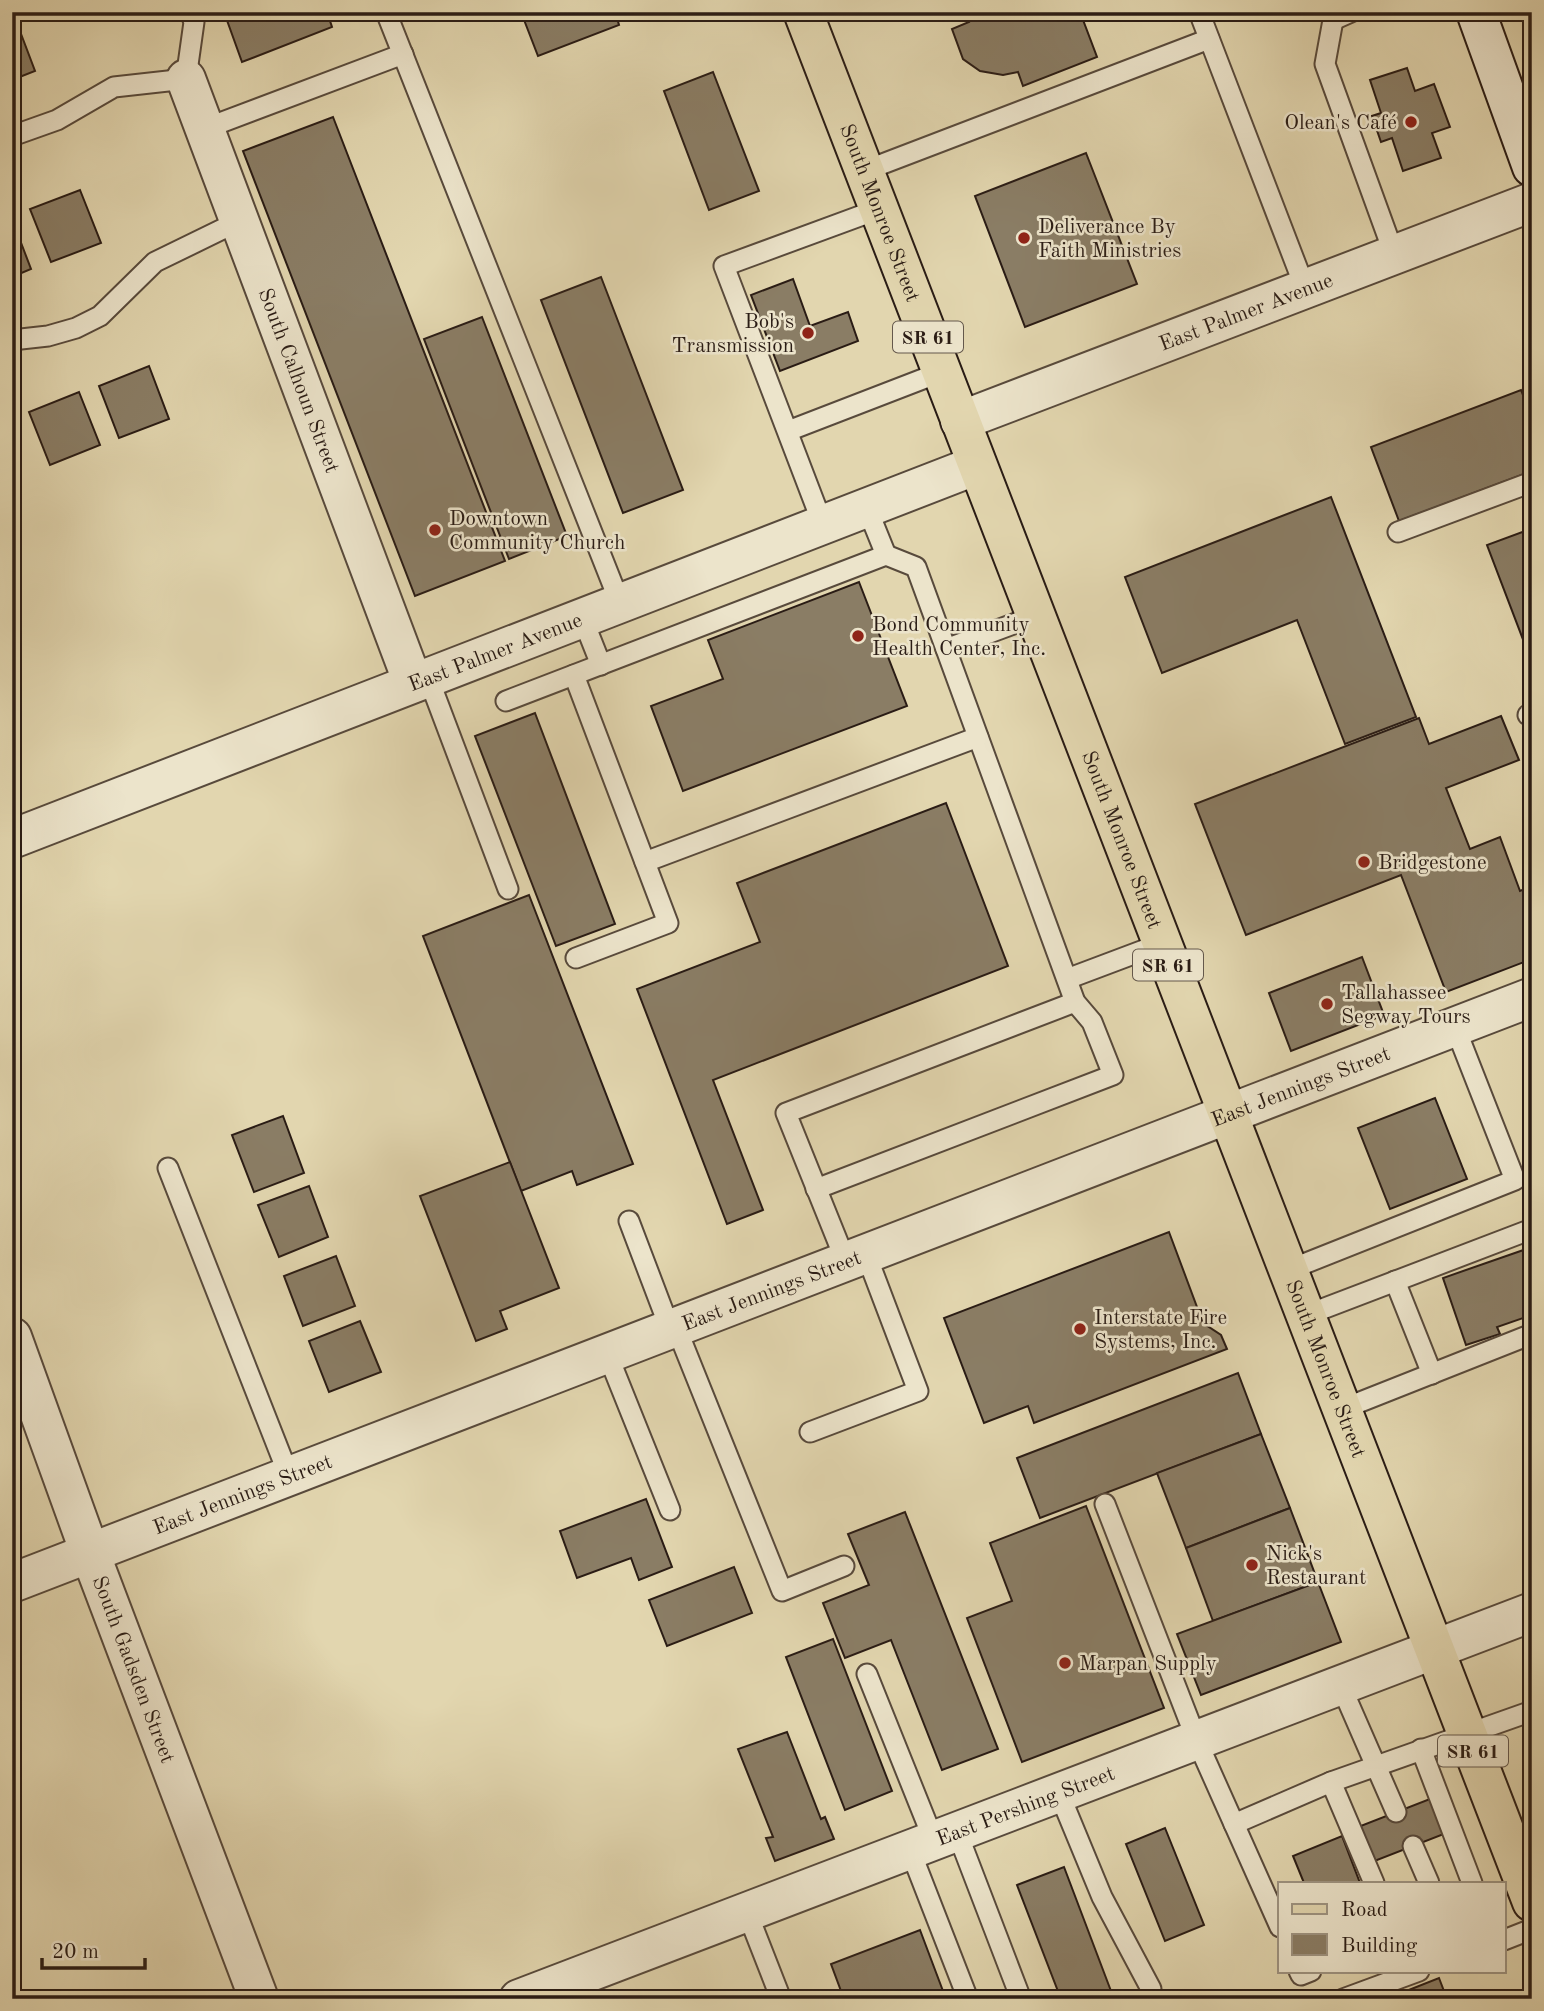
<svg xmlns="http://www.w3.org/2000/svg" width="1544" height="2011" font-family="'Old Standard TT',serif">
<style>
.building{fill:#8a7d65;stroke:#2a1c15;stroke-width:2}
.lines{fill:none;stroke-linecap:round;stroke-linejoin:round}
.service-casing{stroke:#584a3c;stroke-width:23}
.minor-casing{stroke:#584a3c;stroke-width:42}
.tertiary-casing{stroke:#584a3c;stroke-width:42}
.secondary-casing{stroke:#2a1c15;stroke-width:42}
.primary-casing{stroke:#2a1c15;stroke-width:42}
.service{stroke:#ece4cb;stroke-width:19}
.minor{stroke:#ece4cb;stroke-width:38}
.tertiary{stroke:#ece4cb;stroke-width:38}
.secondary{stroke:#ece4cb;stroke-width:38}
.primary{stroke:#e2d6af;stroke-width:38}
.poi-dot{fill:#8f2418;stroke:#ece4cb;stroke-width:2.5}
.labels{text-anchor:middle;stroke-width:5;stroke-linejoin:round;paint-order:stroke}
.shield{fill:#ece4cb;stroke:#64584c;stroke-width:2}
.shield-label{font-size:19px;font-weight:bold;fill:#2a1c15}
.poi-label{font-size:21px;fill:#2a1c15;stroke:#ece4cb;text-anchor:start}
.street-label{font-size:21px;fill:#2a1c15;stroke:#ece4cb}
</style>
<rect width="100%" height="100%" fill="#e2d6af"/>
<filter id="stains"><feTurbulence type="fractalNoise" baseFrequency=".00286" numOctaves="4"/><feColorMatrix values="0 0 0 0 .2 0 0 0 0 .09 0 0 0 0 .02 0 0 0 .5 -.17"/></filter>
<radialGradient id="worn" r=".72"><stop offset=".6" stop-color="#630" stop-opacity="0"/><stop offset="1" stop-color="#630" stop-opacity=".3"/></radialGradient>
<g class="building">
<path d="M224,12h103l5,15 -90,35z"/>
<path d="M521,12h107v1l-11,5 2,7 -81,31z"/>
<path d="M965,12h115l17,45 -74,29 -5,-14 -15,3 -23,-4 -17,-12 -11,-30 17,-7z"/>
<path d="M15,18l20,53 -23,9v-61z"/>
<path d="M1407,68l8,23 19,-7 16,43 -18,6 9,25 -38,13 -11,-33 -11,4 -9,-26 9,-3 -11,-33z"/>
<path d="M713,72l46,119 -50,19 -45,-119z"/>
<path d="M333,117l172,444 -90,35 -172,-445z"/>
<path d="M1086,153l51,131 -112,43 -50,-131z"/>
<path d="M80,190l21,53 -50,19 -21,-53z"/>
<path d="M12,219l19,50 -19,8z"/>
<path d="M601,277l82,213 -60,23 -82,-213z"/>
<path d="M793,279l17,47 38,-14 10,29 -78,30 -29,-76z"/>
<path d="M482,317l85,219 -58,23 -85,-220z"/>
<path d="M149,366l20,53 -50,19 -20,-52z"/>
<path d="M1521,390l11,28v53l-133,50 -28,-74z"/>
<path d="M79,392l21,53 -50,20 -21,-53z"/>
<path d="M1331,497l85,220 -71,27 -48,-124 -135,53 -37,-96z"/>
<path d="M1525,531l7,18v99l-5,2 -40,-105z"/>
<path d="M859,582l48,124 -224,85 -32,-85 72,-27 -15,-39z"/>
<path d="M535,713l80,211 -59,22 -81,-210z"/>
<path d="M1501,716l18,44 -73,28 24,61 30,-12 20,54 12,-5v73l-86,33 -45,-117 -155,60 -51,-131 224,-86 10,26z"/>
<path d="M946,803l62,163 -295,114 50,130 -36,14 -90,-235 123,-47 -23,-59z"/>
<path d="M529,895l104,269 -56,21 -5,-14 -51,20 -98,-255z"/>
<path d="M1362,957l22,58 -93,36 -22,-58z"/>
<path d="M1435,1098l32,81 -77,30 -32,-81z"/>
<path d="M283,1116l21,57 -50,19 -22,-57z"/>
<path d="M510,1162l49,126 -59,23 7,18 -31,12 -56,-145z"/>
<path d="M309,1186l19,51 -49,20 -21,-52z"/>
<path d="M1169,1232l34,91 18,12 6,14 -193,74 -6,-17 -44,17 -40,-105z"/>
<path d="M1532,1247v68l-35,12 3,7 -34,11 -23,-67z"/>
<path d="M336,1256l19,50 -52,20 -19,-50z"/>
<path d="M360,1321l21,51 -52,20 -20,-51z"/>
<path d="M1238,1373l23,61 -221,84 -23,-60z"/>
<path d="M1261,1434l29,74 -104,40 -29,-75z"/>
<path d="M646,1499l26,68 -33,13 -8,-22 -54,20 -17,-47z"/>
<path d="M1086,1506l78,202 -142,54 -55,-144 45,-17 -22,-58z"/>
<path d="M1290,1508l28,74 -105,39 -27,-73z"/>
<path d="M905,1512l93,237 -56,21 -51,-130 -46,18 -22,-55 46,-18 -21,-51z"/>
<path d="M734,1567l18,46 -85,33 -18,-46z"/>
<path d="M1318,1582l23,60 -140,53 -24,-61z"/>
<path d="M833,1639l59,152 -47,19 -59,-153z"/>
<path d="M787,1732l34,87 4,-2 9,22 -59,22 -9,-23 7,-1 -35,-88z"/>
<path d="M1435,1797l14,35 -77,30 -14,-35z"/>
<path d="M1165,1828l39,97 -39,16 -39,-97z"/>
<path d="M1342,1836l18,47h-56l-11,-27z"/>
<path d="M1064,1867l50,132h-53l-44,-114z"/>
<path d="M920,1930l26,69h-102l-13,-35z"/>
<path d="M1439,1978l8,21h-61z"/>
</g>
<g class="lines">
<g class="service-casing">
<g id="service">
<path d="M386,12l234,591"/>
<path d="M1199,12l106,276"/>
<path d="M1329,12l4,8 -8,44 69,190"/>
<path d="M1333,20l18,-8"/>
<path d="M204,129l199,-75"/>
<path d="M12,136l45,-16 57,-33 72,-8 8,-57 -4,-10"/>
<path d="M864,171l345,-132"/>
<path d="M12,340l36,-4 28,-8 24,-12 55,-54 84,-41"/>
<path d="M788,431l153,-59"/>
<path d="M867,508l19,47"/>
<path d="M823,525l-99,-259 155,-57"/>
<path d="M1398,532l134,-50"/>
<path d="M582,617l19,48"/>
<path d="M946,649l89,-33"/>
<path d="M574,675l94,248 -92,35"/>
<path d="M428,677l80,212"/>
<path d="M506,701l380,-146 30,12 159,435 17,20 21,53 -297,114"/>
<path d="M1528,715l4,-1"/>
<path d="M645,862l333,-125"/>
<path d="M1067,979l93,-35"/>
<path d="M168,1168l121,308"/>
<path d="M629,1221l41,108"/>
<path d="M846,1262l-60,-149 289,-111"/>
<path d="M1286,1271l229,-91 -60,-153"/>
<path d="M1395,1281l37,93"/>
<path d="M1304,1316l228,-87"/>
<path d="M676,1327l106,264 62,-25"/>
<path d="M607,1353l63,157"/>
<path d="M1340,1410l192,-76"/>
<path d="M810,1432l108,-41 -52,-137"/>
<path d="M1105,1504l92,237 83,186"/>
<path d="M867,1674l67,167"/>
<path d="M1341,1686l55,126"/>
<path d="M1421,1749l51,134"/>
<path d="M1059,1793l43,104 49,92"/>
<path d="M1234,1824l97,-42"/>
<path d="M957,1832l64,167"/>
<path d="M1413,1846l16,37"/>
<path d="M910,1850l58,149"/>
<path d="M1374,1883l-43,-101 201,-71"/>
<path d="M747,1912l34,87"/>
<path d="M1504,1940l28,-11"/>
<path d="M1299,1971l2,4 10,-4"/>
<path d="M1343,1999l76,-28"/>
</g>
</g>
<g class="minor-casing">
<g id="minor">
<path id="s1" d="M186,79l227,604"/>
<path id="s2" d="M12,1337l78,216 169,446"/>
<path id="s3" d="M12,1583l1520,-586"/>
<path id="s4" d="M519,1999l1013,-387"/>
</g>
</g>
<g class="tertiary-casing">
<g id="tertiary">
<path id="s5" d="M960,421l572,-219"/>
<path id="s6" d="M12,839l965,-374"/>
</g>
</g>
<g class="secondary-casing">
<path id="secondary" d="M1476,12l56,155"/>
</g>
<g class="primary-casing">
<g id="primary">
<path id="s7" d="M803,12l729,1890"/>
</g>
</g>
<use href="#service" class="service"/>
<use href="#minor" class="minor"/>
<use href="#tertiary" class="tertiary"/>
<use href="#secondary" class="secondary"/>
<use href="#primary" class="primary"/>
</g>
<g class="poi-dot">
<circle cx="1411" cy="122" r="7"/>
<circle cx="1024" cy="238" r="7"/>
<circle cx="808" cy="333" r="7"/>
<circle cx="435" cy="530" r="7"/>
<circle cx="858" cy="636" r="7"/>
<circle cx="1364" cy="862" r="7"/>
<circle cx="1327" cy="1004" r="7"/>
<circle cx="1080" cy="1329" r="7"/>
<circle cx="1252" cy="1565" r="7"/>
<circle cx="1065" cy="1663" r="7"/>
</g>
<g class="labels">
<g class="shield">
<rect x="893" y="321.5" width="70" height="31" rx="5"/>
<rect x="1133" y="949.5" width="70" height="31" rx="5"/>
<rect x="1438" y="1735.5" width="70" height="31" rx="5"/>
</g>
<g class="shield-label">
<text x="928" y="344">SR 61</text>
<text x="1168" y="972">SR 61</text>
<text x="1473" y="1758">SR 61</text>
</g>
<g class="poi-label">
<text x="1397" y="129" text-anchor="end">Olean's Café</text>
<text x="1038" y="233">Deliverance By<tspan x="1038" dy="24">Faith Ministries</tspan></text>
<text x="794" y="328" text-anchor="end">Bob's<tspan x="794" dy="24">Transmission</tspan></text>
<text x="449" y="525">Downtown<tspan x="449" dy="24">Community Church</tspan></text>
<text x="872" y="631">Bond Community<tspan x="872" dy="24">Health Center, Inc.</tspan></text>
<text x="1378" y="869">Bridgestone</text>
<text x="1341" y="999">Tallahassee<tspan x="1341" dy="24">Segway Tours</tspan></text>
<text x="1094" y="1324">Interstate Fire<tspan x="1094" dy="24">Systems, Inc.</tspan></text>
<text x="1266" y="1560">Nick's<tspan x="1266" dy="24">Restaurant</tspan></text>
<text x="1079" y="1670">Marpan Supply</text>
</g>
<g class="street-label">
<text dy="7" stroke="none"><textPath href="#s7" startOffset="215">South Monroe Street</textPath></text>
<text dy="7" stroke="none"><textPath href="#s5" startOffset="306">East Palmer Avenue</textPath></text>
<text dy="7" stroke="none"><textPath href="#s1" startOffset="322">South Calhoun Street</textPath></text>
<text dy="7" stroke="none"><textPath href="#s6" startOffset="518">East Palmer Avenue</textPath></text>
<text dy="7" stroke="none"><textPath href="#s7" startOffset="887">South Monroe Street</textPath></text>
<text dy="7" stroke="none"><textPath href="#s3" startOffset="1381">East Jennings Street</textPath></text>
<text dy="7" stroke="none"><textPath href="#s3" startOffset="814">East Jennings Street</textPath></text>
<text dy="7" stroke="none"><textPath href="#s7" startOffset="1454">South Monroe Street</textPath></text>
<text dy="7" stroke="none"><textPath href="#s3" startOffset="247">East Jennings Street</textPath></text>
<text dy="7" stroke="none"><textPath href="#s2" startOffset="354">South Gadsden Street</textPath></text>
<text dy="7" stroke="none"><textPath href="#s4" startOffset="542">East Pershing Street</textPath></text>
</g>
</g>
<rect width="1544" height="2011" fill="none" stroke="#e2d6af" stroke-width="42"/>
<rect x="14" y="14" width="1516" height="1983" fill="none" stroke="#2a1c15" stroke-width="3.5"/>
<rect x="21" y="21" width="1502" height="1969" fill="none" stroke="#2a1c15" stroke-width="2"/>
<rect x="1278" y="1882" width="228" height="91" fill="#ece4cb" stroke="#9e9482" stroke-width="2"/>
<rect x="1292" y="1904" width="35" height="10" fill="#e2d6af" stroke="#9e9482" stroke-width="2"/>
<text x="1341" y="1916" font-size="21" fill="#2a1c15">Road</text>
<rect x="1292" y="1934" width="35" height="21" fill="#8a7d65" stroke="#9e9482" stroke-width="2"/>
<text x="1341" y="1952" font-size="21" fill="#2a1c15">Building</text>
<path d="M42 1958v10h103v-10" fill="none" stroke="#2a1c15" stroke-width="3.5"/>
<text x="52" y="1958" font-size="21" fill="#2a1c15" stroke="#ece4cb" stroke-width="5" paint-order="stroke">20 m</text>
<rect width="100%" height="100%" filter="url(#stains)"/>
<rect width="100%" height="100%" fill="url(#worn)"/>
</svg>
